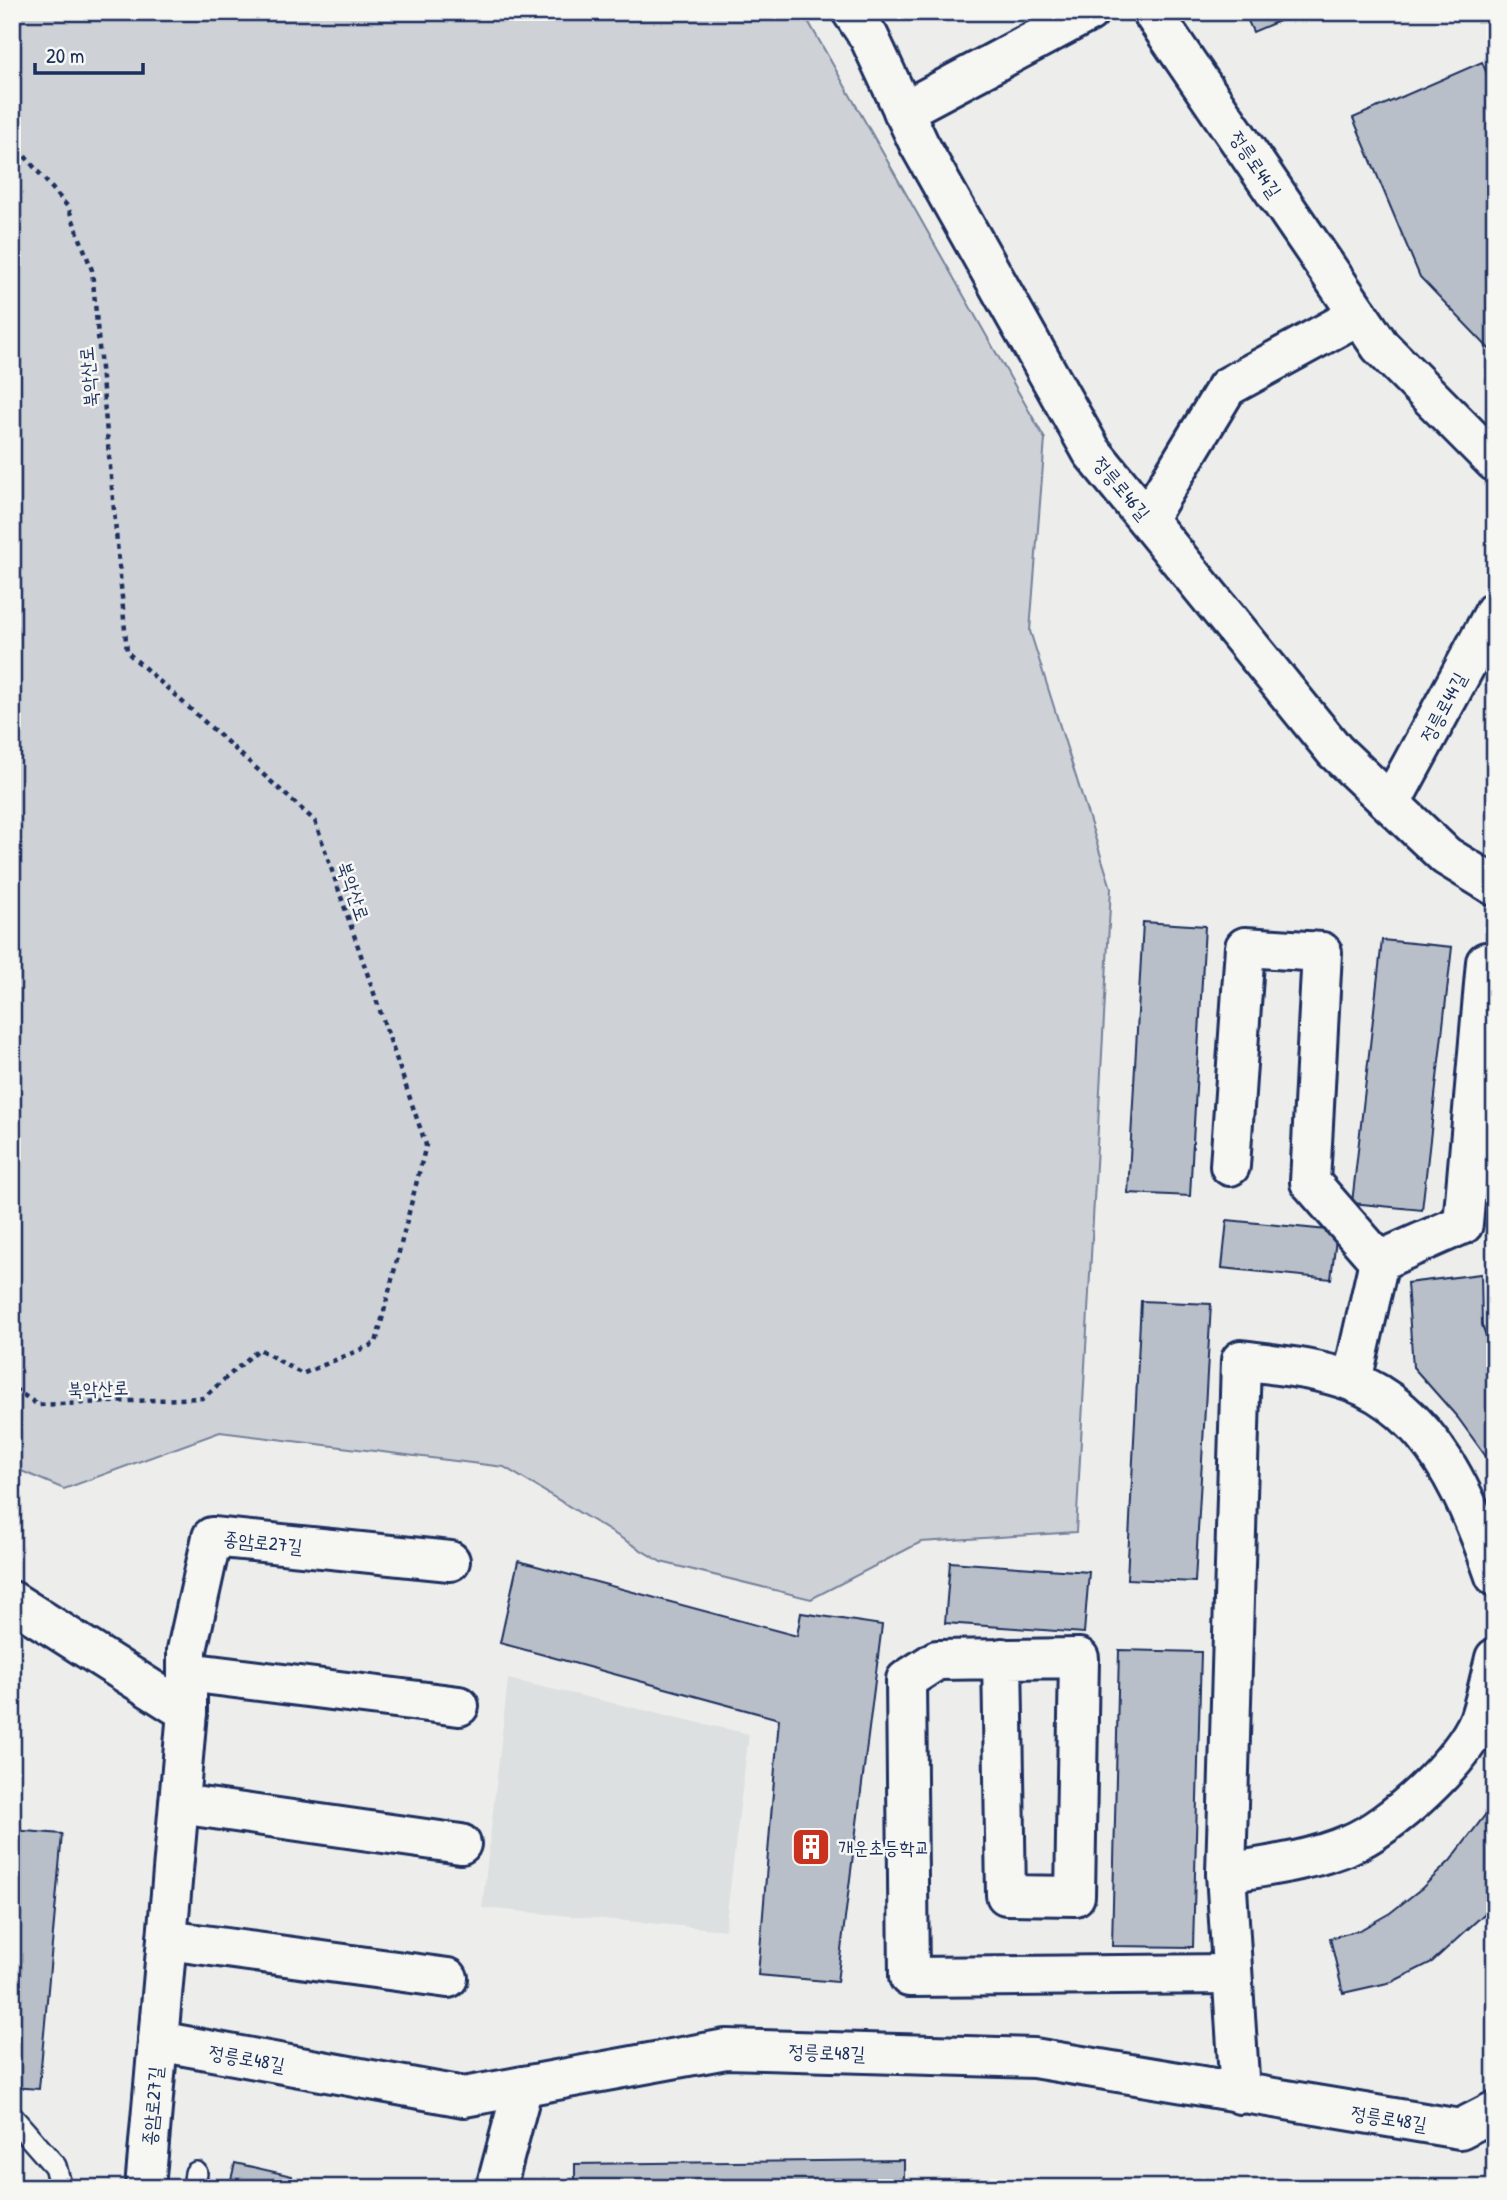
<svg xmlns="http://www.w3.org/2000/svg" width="1507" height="2200" font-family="'Patrick Hand','Poor Story',sans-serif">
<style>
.built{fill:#dde0e1}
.green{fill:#ced2d7;stroke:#74809a;stroke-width:2}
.building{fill:#b9bfc8;stroke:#1b2f5e;stroke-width:2}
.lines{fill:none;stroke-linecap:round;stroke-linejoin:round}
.service-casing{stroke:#1b2f5e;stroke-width:26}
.minor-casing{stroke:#1b2f5e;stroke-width:44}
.path{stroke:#1b2f5e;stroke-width:4.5;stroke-dasharray:5 5;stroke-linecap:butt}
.service{stroke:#f6f6f2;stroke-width:21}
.minor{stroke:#f6f6f2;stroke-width:38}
.labels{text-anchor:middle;stroke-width:5;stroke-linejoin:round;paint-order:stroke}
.street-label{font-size:19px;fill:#1b2f5e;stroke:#f6f6f2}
.poi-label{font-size:19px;fill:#1b2f5e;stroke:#f6f6f2;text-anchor:start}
</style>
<rect width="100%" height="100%" fill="#edeeec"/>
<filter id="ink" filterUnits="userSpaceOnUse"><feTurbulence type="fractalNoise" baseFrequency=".0143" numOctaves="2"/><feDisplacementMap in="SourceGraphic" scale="14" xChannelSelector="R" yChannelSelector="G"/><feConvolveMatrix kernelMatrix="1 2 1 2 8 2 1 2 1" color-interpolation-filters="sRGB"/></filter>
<g filter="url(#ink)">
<path class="built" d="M508,1679l241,55 -24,196 -243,-22z"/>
<path class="green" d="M12,12h791l242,427 -15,192 81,257 -35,644 -155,10 -110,57 -150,-37 -157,-95 -284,-35 -156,57 -52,-22z"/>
<g class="building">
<path d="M1244,12h56l-47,20z"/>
<path d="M1482,62l13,30v263l-75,-78 -67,-159z"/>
<path d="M1143,922l62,4 -15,270 -62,-3z"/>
<path d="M1382,940l70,7 -30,263 -70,-7z"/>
<path d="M1227,1220l110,11 -6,48 -109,-11z"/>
<path d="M1481,1274l1,51 13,34v110l-37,-51 -45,-51 -6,-84z"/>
<path d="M1141,1301l70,3 -16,278 -68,-3z"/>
<path d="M518,1561l279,75 4,-23 81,12 -45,357 -79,-7 21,-256 -279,-76z"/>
<path d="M950,1562l139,10 -5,61 -139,-10z"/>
<path d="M1119,1650l82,2 -8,295 -81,-1z"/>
<path d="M12,1727l5,1 -5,39z"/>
<path d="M1495,1802v102l-63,58 -40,20 -49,11 -13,-55 30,-8 30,-17 32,-25 28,-27z"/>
<path d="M12,1830l50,4 -23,255 -27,-2z"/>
<path d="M904,2160v28h-329v-24z"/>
<path d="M235,2163l57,13 -3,12h-60z"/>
</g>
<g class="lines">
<g class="service-casing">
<g id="service">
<path d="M12,2117l43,49 6,22"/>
<path d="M194,2188l2,-15"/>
</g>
</g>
<g class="minor-casing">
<g id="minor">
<path d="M852,12l17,25 50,107 173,308 243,299 111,105 49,30"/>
<path d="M1152,12l228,334 115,116"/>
<path d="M903,111l186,-99"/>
<path d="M1147,519l80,-132 132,-72"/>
<path d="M1391,803l104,-192"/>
<path d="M1230,1166l15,-219 77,5 -12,230 69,79"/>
<path d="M1352,1381l27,-120 84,-37 23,-262"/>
<path d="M12,1601l175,111"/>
<path d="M1002,1658l4,237 69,1 4,-238 -142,2 -31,20 3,297 323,-3"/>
<path d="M187,1672l272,34"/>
<path d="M179,1804l282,40"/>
<path d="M1226,1873c42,-7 85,-12 124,-29 41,-17 113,-83 129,-124 7,-20 11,-42 16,-62"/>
<path d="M167,1940l281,38"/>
<path d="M158,2041l306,56 262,-48 308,9 426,71 35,-18"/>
<path d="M1240,2094l-14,-221 15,-513c36,5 75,8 110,21 81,30 118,119 144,195"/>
<path d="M145,2188l42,-476v-62l25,-113 238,24"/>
<path d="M496,2188l27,-102"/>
</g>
</g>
<path class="path" d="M12,141l56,66 24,63 35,382 188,169 111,324 -50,198 -74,31 -43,-25 -56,49 -165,7 -26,-18"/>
<use href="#service" class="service"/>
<use href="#minor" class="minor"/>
</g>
</g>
<defs>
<g id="building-square" transform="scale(2.0125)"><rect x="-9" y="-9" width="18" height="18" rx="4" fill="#c8321e" stroke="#f6f6f2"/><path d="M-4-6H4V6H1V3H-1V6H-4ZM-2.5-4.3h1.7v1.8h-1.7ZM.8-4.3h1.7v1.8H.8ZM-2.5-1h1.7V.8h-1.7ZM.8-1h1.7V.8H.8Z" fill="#fff"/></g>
</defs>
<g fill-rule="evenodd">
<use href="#building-square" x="811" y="1847"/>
</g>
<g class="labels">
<g class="street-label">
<text transform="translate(1256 164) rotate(56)" y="7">정릉로44길</text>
<text transform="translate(88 377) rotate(-95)" y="7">북악산로</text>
<text transform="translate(1122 488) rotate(50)" y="7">정릉로46길</text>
<text transform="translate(1443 707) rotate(-62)" y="7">정릉로44길</text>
<text transform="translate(354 891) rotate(71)" y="7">북악산로</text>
<text transform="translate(98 1388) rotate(-2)" y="7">북악산로</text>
<text transform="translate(263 1542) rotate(6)" y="7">종암로27길</text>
<text transform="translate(827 2052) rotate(2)" y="7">정릉로48길</text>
<text transform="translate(247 2058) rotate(10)" y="7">정릉로48길</text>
<text transform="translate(152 2106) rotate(-85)" y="7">종암로27길</text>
<text transform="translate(1389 2118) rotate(9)" y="7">정릉로48길</text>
</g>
<g class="poi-label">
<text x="838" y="1854">개운초등학교</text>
</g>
</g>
<rect width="1507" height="2200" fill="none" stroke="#f6f6f2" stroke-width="42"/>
<rect x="21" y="21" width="1465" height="2158" fill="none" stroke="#1b2f5e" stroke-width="2.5" filter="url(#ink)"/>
<path d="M35 63v10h108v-10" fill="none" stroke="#1b2f5e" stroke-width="3.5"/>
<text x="46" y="63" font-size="21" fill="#1b2f5e" stroke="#f6f6f2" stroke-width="5" paint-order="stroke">20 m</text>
</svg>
